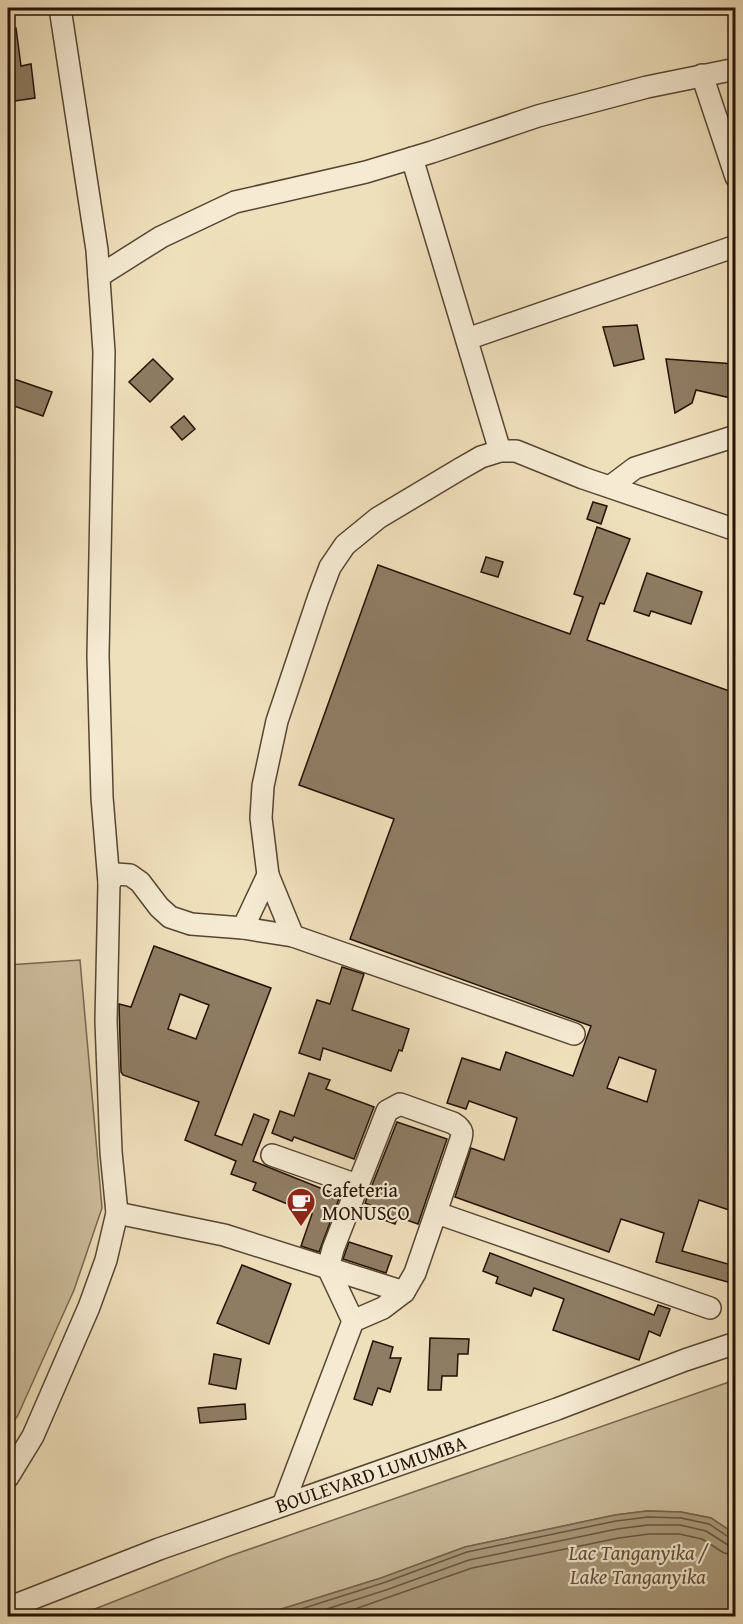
<svg xmlns="http://www.w3.org/2000/svg" width="743" height="1624" font-family="'Gentium Book Plus',serif">
<style>
.green{fill:#ccbd9d;stroke:#786750;stroke-width:1.5}
.water{fill:#aa9a7d;stroke:#74634d;stroke-width:1.5}
.lines{fill:none;stroke-linecap:round;stroke-linejoin:round}
.shore{stroke:#675640;stroke-width:1.5}
.building{fill:#8e7d64;stroke:#241104;stroke-width:1.5;fill-rule:evenodd}
.minor-casing{stroke:#574532;stroke-width:24}
.minor{stroke:#f5ebd3;stroke-width:21}
.labels{text-anchor:middle;stroke-width:4.5;stroke-linejoin:round;paint-order:stroke}
.poi-label{font-size:20px;fill:#241104;stroke:#f5ebd3;text-anchor:start}
.street-label{font-size:20px;fill:#241104;stroke:#f5ebd3}
.water-label{font-size:21px;font-style:italic;fill:#604f3a;stroke:#f5ebd3}
</style>
<rect width="100%" height="100%" fill="#efe0bc"/>
<filter id="stains"><feTurbulence type="fractalNoise" baseFrequency=".00333" numOctaves="4"/><feColorMatrix values="0 0 0 0 .2 0 0 0 0 .09 0 0 0 0 .02 0 0 0 .5 -.17"/></filter>
<radialGradient id="worn" r=".72"><stop offset=".6" stop-color="#630" stop-opacity="0"/><stop offset="1" stop-color="#630" stop-opacity=".3"/></radialGradient>
<g class="green">
<path d="M80,960l22,248 -28,82 -56,125 -10,16v-466z"/>
<path d="M729,1382l6,26v126l-24,-16 -30,-6 -34,-1 -32,4 -150,32 -84,31 -122,38h-182l150,-59z"/>
</g>
<path class="water" d="M647,1511l34,1 30,6 24,16v82h-476l122,-38 84,-31 150,-32z"/>
<g class="lines">
<g class="shore">
<path d="M279,1616l104,-33 84,-31 149,-31 32,-4 33,1 28,6 21,14h6"/>
<path d="M305,1616l81,-26 83,-30 148,-31 31,-4h32l26,6 22,14 8,1"/>
<path d="M335,1616l137,-48 147,-30 30,-4h30l23,5 22,14 12,2"/>
</g>
</g>
<g class="building">
<path d="M16,28l5,38 10,-2 4,34 -27,4v-73z"/>
<path d="M637,325l7,34 -30,7 -11,-39z"/>
<path d="M153,359l20,20 -23,23 -21,-20z"/>
<path d="M666,359l69,5v35l-39,-9 -4,13 -17,10z"/>
<path d="M8,377l44,15 -9,24 -35,-12z"/>
<path d="M184,416l11,13 -13,11 -11,-13z"/>
<path d="M593,502l14,4 -6,18 -14,-5z"/>
<path d="M597,527l33,12 -26,65 -4,-1 -13,37 148,53v519l-36,-12 -17,51 53,15v18l-79,-22 8,-29 -43,-14 -12,33 -154,-55 16,-49 33,12 13,-42 -48,-17 -3,8 -19,-6 15,-45 38,12 6,-18 67,24 18,-50 -241,-87 44,-120 -95,-34 79,-220 192,69 13,-37 -9,-3zM619,1057l37,13 -9,32 -40,-14z"/>
<path d="M486,557l17,5 -5,15 -17,-5z"/>
<path d="M647,573l55,19 -11,32 -40,-13 -2,5 -15,-5z"/>
<path d="M154,946l117,42 -56,147 27,10 12,-31 15,6 -16,41 87,35 -21,56 -18,-6 11,-32 -59,-24 3,-7 -25,-9 5,-13 -51,-21 14,-38 -76,-27 -2,-3 -2,-68 12,3zM180,994l29,11 -13,34 -28,-10z"/>
<path d="M342,967l22,7 -12,36 57,19 -7,22 -3,-1 -8,21 -68,-23 -3,12 -21,-7 18,-53 13,4z"/>
<path d="M309,1073l21,7 -4,9 48,18 -20,52 -60,-22 -2,4 -20,-8 8,-22 14,5z"/>
<path d="M397,1122l50,17 -29,85 -20,-7 -3,7 -16,-6 3,-8 -17,-7z"/>
<path d="M349,1242l43,14 -6,17 -43,-14z"/>
<path d="M490,1253l164,62 4,-10 12,4 -10,27 -11,-5 -10,29 -86,-30 11,-31 -30,-11 -3,8 -35,-13 2,-6 -15,-6z"/>
<path d="M242,1265l49,19 -22,60 -52,-21z"/>
<path d="M430,1338l39,1 -1,15h-10l-1,22h-15l-1,14h-13z"/>
<path d="M373,1341l20,6 -3,11h11l-11,34 -12,-4 -6,17 -18,-6z"/>
<path d="M214,1354l27,5 -5,30 -27,-5z"/>
<path d="M245,1404l1,15 -46,4 -2,-15z"/>
</g>
<g class="lines">
<g class="minor-casing">
<g id="minor">
<path d="M702,75l34,102"/>
<path d="M412,158l88,293"/>
<path d="M99,276l62,-39 74,-35 131,-30 66,-20 106,-36 109,-29 89,-18"/>
<path d="M467,339l269,-93"/>
<path d="M611,486l24,-18 101,-32"/>
<path d="M109,883l7,-9 14,1 10,7 19,25 11,10 21,7 52,4 50,8 281,98"/>
<path d="M243,928l25,-53"/>
<path d="M293,936l-25,-61 -7,-57 2,-32 14,-65 41,-122 12,-32 15,-22 33,-27 82,-49 21,-12 19,-6h16l67,27 153,52"/>
<path d="M272,1155l85,30"/>
<path d="M117,1213l107,22 180,57"/>
<path d="M437,1213l273,95"/>
<path d="M8,1477l25,-41 56,-129 17,-47 11,-47 -6,-61 -5,-131 3,-138 -7,-86 -4,-141 6,-304 -7,-102 -37,-242"/>
<path d="M283,1505l70,-184 -25,-53 5,-19 54,-138 13,-7 53,19c13,8 9,12 5,25l-43,125 -11,19 -21,16 -30,13"/>
<path d="M8,1608l151,-59 398,-140 128,-49 51,-17"/>
</g>
</g>
<use href="#minor" class="minor"/>
</g>
<defs>
<g id="cafe-pin" transform="scale(1.5)"><path d="M0 17L-7.5 6A9.5 9.5 0 1 1 7.5 6Z" fill="#8f2418" stroke="#f5ebd3"/><path d="M-5.5-4.5H6V0H3Q3 3.5 0 3.5H-2.5Q-5.5 3.5-5.5 0ZM3-3.2v2h1.7v-2ZM-6 4.5H4V6H-6Z" fill="#fff"/></g>
</defs>
<g fill-rule="evenodd">
<use href="#cafe-pin" x="301" y="1202"/>
</g>
<g class="labels">
<g class="poi-label">
<text x="322" y="1197">Cafeteria<tspan x="322" dy="23">MONUSCO</tspan></text>
</g>
<g class="street-label">
<text transform="translate(371 1474) rotate(-19)" y="7">BOULEVARD LUMUMBA</text>
</g>
<g class="water-label">
<text x="638" y="1560">Lac Tanganyika /<tspan x="638" dy="24">Lake Tanganyika</tspan></text>
</g>
</g>
<rect width="743" height="1624" fill="none" stroke="#efe0bc" stroke-width="30"/>
<rect x="9" y="9" width="725" height="1606" fill="none" stroke="#241104" stroke-width="3"/>
<rect x="15" y="15" width="713" height="1594" fill="none" stroke="#241104" stroke-width="1.5"/>
<rect width="100%" height="100%" filter="url(#stains)"/>
<rect width="100%" height="100%" fill="url(#worn)"/>
</svg>
